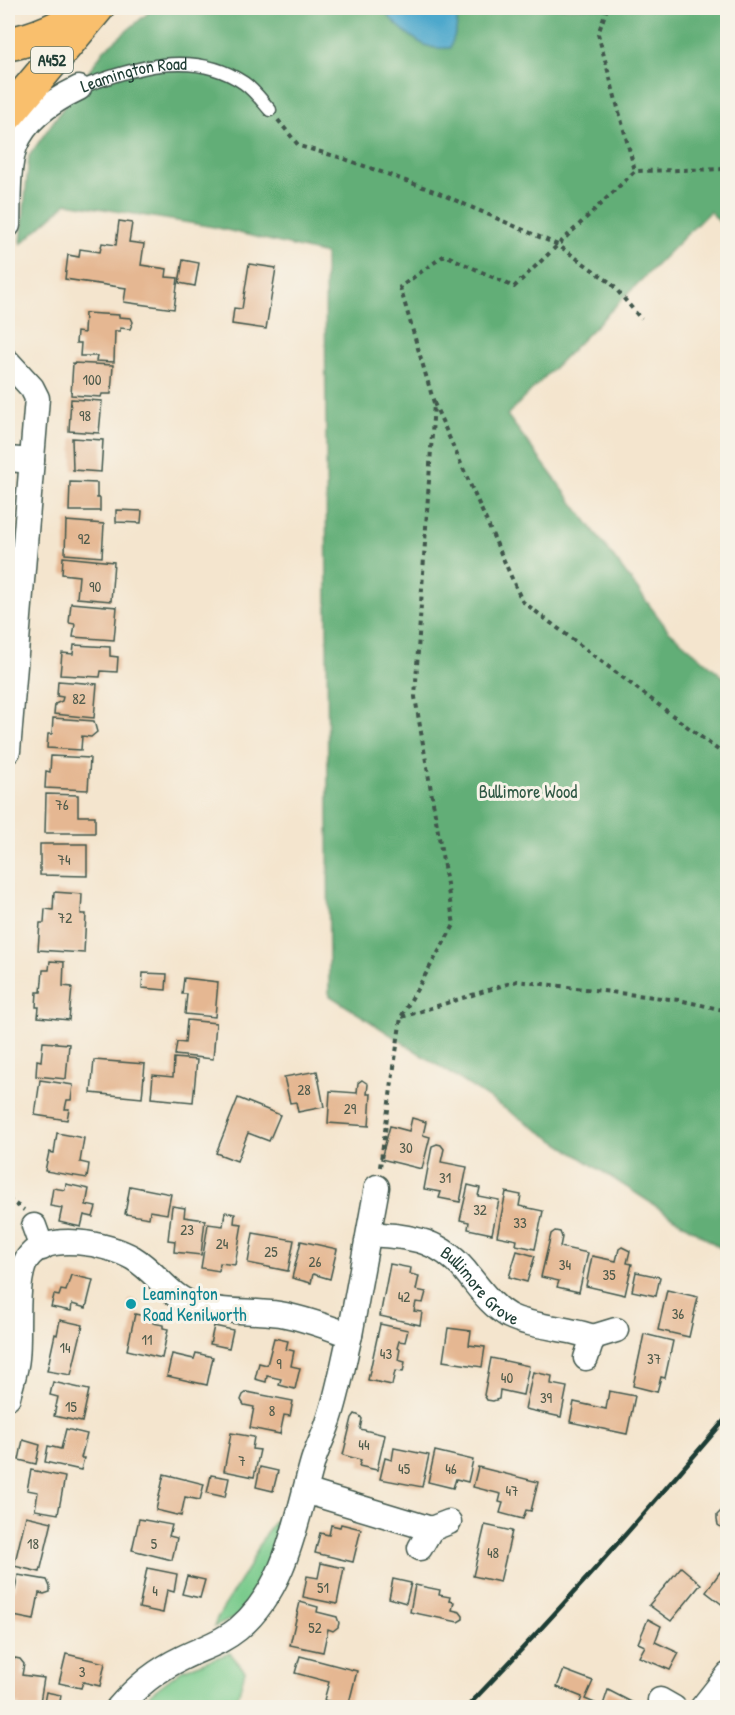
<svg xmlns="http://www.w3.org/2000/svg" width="735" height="1715" font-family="'Patrick Hand',sans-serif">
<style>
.green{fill:#78ca8b;stroke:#4c8460;stroke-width:1.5}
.forest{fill:#62ae77;stroke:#407656;stroke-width:1.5}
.water{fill:#4ea8cc;stroke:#367280;stroke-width:1.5}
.building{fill:#e5b792}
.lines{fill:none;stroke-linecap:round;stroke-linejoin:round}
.lane-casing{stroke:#3f564b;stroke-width:15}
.street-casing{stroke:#3f564b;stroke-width:27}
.primary-casing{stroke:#3f564b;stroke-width:36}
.highway-casing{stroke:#3f564b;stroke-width:36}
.path{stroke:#3f564b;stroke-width:4;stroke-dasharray:4.5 4.5;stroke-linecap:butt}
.lane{stroke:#fff;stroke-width:12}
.street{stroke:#fff;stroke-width:24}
.primary{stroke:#f9bf6d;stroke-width:33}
.highway{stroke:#f9bf6d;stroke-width:33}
.rail{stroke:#1f3d34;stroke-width:4.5}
.culture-dot{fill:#0f9aa8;stroke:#f7f3e8;stroke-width:2}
.labels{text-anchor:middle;stroke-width:6;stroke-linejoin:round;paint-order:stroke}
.number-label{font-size:15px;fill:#505c4c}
.shield{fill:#f7f3e8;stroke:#60746a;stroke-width:1.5}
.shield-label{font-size:16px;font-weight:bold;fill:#1f3d34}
.street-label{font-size:18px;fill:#1f3d34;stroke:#f7f3e8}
.park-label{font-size:18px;fill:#315945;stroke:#f7f3e8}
.culture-label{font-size:18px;fill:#0d838f;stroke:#f7f3e8;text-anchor:start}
</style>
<rect width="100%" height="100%" fill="#f7f3e8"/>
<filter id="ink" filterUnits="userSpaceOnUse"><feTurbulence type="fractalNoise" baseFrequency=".0167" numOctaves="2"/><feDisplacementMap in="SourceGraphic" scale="12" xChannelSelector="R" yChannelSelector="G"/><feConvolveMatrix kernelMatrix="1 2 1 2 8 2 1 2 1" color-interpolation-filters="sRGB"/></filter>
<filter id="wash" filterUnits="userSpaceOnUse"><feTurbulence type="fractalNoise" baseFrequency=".008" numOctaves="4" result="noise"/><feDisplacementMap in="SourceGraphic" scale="24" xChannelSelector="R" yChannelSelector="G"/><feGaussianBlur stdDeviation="1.35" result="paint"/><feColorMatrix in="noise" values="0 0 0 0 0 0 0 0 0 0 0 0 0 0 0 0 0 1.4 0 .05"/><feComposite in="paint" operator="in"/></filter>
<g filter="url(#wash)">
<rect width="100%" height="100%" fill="#f4e5ce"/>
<g class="green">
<path d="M286,1507l5,4 -18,61 -34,44 -25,11 3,-9 32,-52 16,-32z"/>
<path d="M230,1653l15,18 -7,25 -10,11 -92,1 9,-10 37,-28z"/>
</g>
<path class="forest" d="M154,8h573v223l-17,-20 -203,204 161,215 59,50v572l-398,-257 -4,-741 -111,-27 -147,-24 -46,41 8,-88 75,-106z"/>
<path class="water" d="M383,8h76l-3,23 -6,17c-6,0 -14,1 -19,-1 -14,-3 -42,-27 -48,-39z"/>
<g id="blocks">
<g class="building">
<path d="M119,221l13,2 -3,19 15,2 -3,21 26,4 -1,8 12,1 -4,31 -50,-7 2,-14 -61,-9 3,-24 11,2 1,-8 20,3 2,-9 14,2z"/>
<path d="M183,260l16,3 -4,23 -16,-3z"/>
<path d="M249,264l27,4 -10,61 -34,-5 2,-16 8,1z"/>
<path d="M85,313l34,2v2l12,1 2,4 -3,7 -10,-1v3h-5l-1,31 -18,-1 1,-5h-17l1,-13h-5l1,-11 7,1z"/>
<path d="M73,363l40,2 -2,29h-9l-1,3 -30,-2z"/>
<path d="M71,399l31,2 -3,32 -30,-2z"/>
<path d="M72,438l31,2 -2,32 -28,-2z"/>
<path d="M70,482l27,1v15h3v13h-31z"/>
<path d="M116,510l26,1 -1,12 -25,-1z"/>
<path d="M66,521l38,3 -2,33 -37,-3z"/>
<path d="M63,557l51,5 -3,39 -34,-3 2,-22 -17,-2z"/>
<path d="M71,603l46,4 -3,33 -41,-3 2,-13 -6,-1z"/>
<path d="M74,645l36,2v9l8,1 -1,15 -16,-1 -1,6 -40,-2 2,-22 11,1z"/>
<path d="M58,681l39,3 -3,34 -40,-4 1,-10 7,-3 1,-4 -6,-1z"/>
<path d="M53,718l41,3 3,11 -6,5 -9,-1 -1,14 -34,-2 1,-14h4z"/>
<path d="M51,756l39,2 -2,32 -43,-2 1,-17 4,1z"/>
<path d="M46,794l32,1v21h17v17h-50z"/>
<path d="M40,844h47v32l-47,-1z"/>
<path d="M54,892l28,2 -1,20h5l-2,39 -46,-3 2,-27h4l1,-14 8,1z"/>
<path d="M50,961l14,1 -1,24 9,1 -3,33 -31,-3 1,-10h-3l1,-15h4l2,-22h6z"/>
<path d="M143,973l24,1 -1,16 -24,-2z"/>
<path d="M184,978l34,4 -3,35 -30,-3 2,-20h-5z"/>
<path d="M187,1020l29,3 -3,36 -38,-4 2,-13 8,1z"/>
<path d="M43,1042l26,2 -3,35 -30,-3 1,-16 4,1z"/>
<path d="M174,1058l23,2 -4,42 -42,-4 2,-23 20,2z"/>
<path d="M94,1060l51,4 -3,34 -51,-5z"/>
<path d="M317,1071l7,36 -26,5 -2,-10 -6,1 -6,-26z"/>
<path d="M40,1080l33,5 -2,15h-4l-2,9h4l-2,11 -32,-5z"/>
<path d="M362,1080l6,4 -1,10h4l-2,32 -41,-3 2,-32 27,2 1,-10z"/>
<path d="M238,1098l42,17 -11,26 -21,-8 -11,28 -21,-8z"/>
<path d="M412,1118l14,4 -3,13 7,2 -8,32 -41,-10 9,-33 19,5z"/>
<path d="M57,1133l27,5 -4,24 9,2 -2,14 -42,-7 4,-19 5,1z"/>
<path d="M437,1144l4,1 3,4 -3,13 26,5 -7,35 -21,-4 2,-6 -17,-3 8,-43z"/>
<path d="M66,1184l23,5 -3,16 10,2 -3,10 -9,-2 -3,12 -22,-5 3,-14 -12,-2 3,-18 12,2z"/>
<path d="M468,1185l12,3 -2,8 21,4 -7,34 -24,-5 1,-7 -9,-2z"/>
<path d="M130,1186l41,8 -4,20 -17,-3 -1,7 -24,-4z"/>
<path d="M506,1192l15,3 -2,11 24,5 -8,38 -19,-4 1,-5 -20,-4z"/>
<path d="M172,1206l13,2 -1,9 21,3 -4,35 -27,-3 1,-11 -7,-1z"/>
<path d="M225,1212l10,2 -1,9 8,1 -7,41 -15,-2 -1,8 -18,-3 7,-44 15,2z"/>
<path d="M555,1231l5,1 2,5 -2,10 28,6 -9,39 -22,-5 2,-6 -18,-4 10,-43z"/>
<path d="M253,1233l41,7 -6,31 -40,-8z"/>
<path d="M301,1241l36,8 -7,30 -17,-5 -2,9 -19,-5z"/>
<path d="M622,1247l8,4 -3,12 5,1 -7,31 -39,-9 6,-30 24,5 3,-12z"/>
<path d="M517,1251l18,5 -8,26 -18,-5z"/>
<path d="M390,1264l21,4 -1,6 9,2 -3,14 10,2 -3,11 -7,-1 -2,9 8,1 -2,13 -40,-9z"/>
<path d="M636,1272l24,5 -4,19 -24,-5z"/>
<path d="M71,1275l22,5 -7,28 -14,-4 -1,7 -20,-4 3,-12 5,1 2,-6 5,1z"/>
<path d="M667,1290l31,7 -9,40 -31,-7z"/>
<path d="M130,1299l5,1 -2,9 -6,-2z"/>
<path d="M135,1314l19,4 -1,5 10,2v3l5,1 -6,29 -35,-8z"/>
<path d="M60,1320l23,5 -12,50 -24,-4 8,-37 2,1z"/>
<path d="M380,1324l28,6 -3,12 -6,-1 -2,7 3,1 -2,11 7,2 -2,10 -8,-1 -3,14 -24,-5z"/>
<path d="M214,1326l19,4 -4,18 -19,-4z"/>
<path d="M448,1328l23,3 -2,14 16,2 -3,20 -39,-6z"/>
<path d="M644,1334l29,7 -8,37 -4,-1 -4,15 -24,-6z"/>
<path d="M274,1338l14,3 -2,8 8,2 -3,15 9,2 -5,21 -16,-4 2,-6 -14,-3 -1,6 -11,-3 4,-16 8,2z"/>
<path d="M196,1353l17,4 -6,28 -40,-9 5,-22 22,5z"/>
<path d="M491,1358l38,8 -6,29 -23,-5 -1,9 -6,2 -6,-1 -3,-5z"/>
<path d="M533,1372l19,4 -1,8 16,3 -6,30 -36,-8z"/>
<path d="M53,1382l36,8 -7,32 -28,-6 4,-19 -8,-2z"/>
<path d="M609,1391l26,5 -8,38 -57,-12 4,-20 32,7z"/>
<path d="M247,1392l46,9 -3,15 -6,-1 -4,19 -30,-6 4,-21 -10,-2 -3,-5 2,-5z"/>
<path d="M355,1414l5,2 2,3 -2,10 25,6 -8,35 -18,-4 2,-6 -18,-5 9,-37z"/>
<path d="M66,1429l21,5 -6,24h3l-3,12 -36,-8 3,-16 13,3z"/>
<path d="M231,1433l23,4 -2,12 8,1 -6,27 -30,-6z"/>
<path d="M23,1440l17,5 -4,19 -17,-4z"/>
<path d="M394,1448l35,7 -7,32 -42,-8 5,-21 7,2z"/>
<path d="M435,1451l38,9 -5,22 -12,-3 -3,9 -25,-6z"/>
<path d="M260,1467l18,4 -5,20 -17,-4z"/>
<path d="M478,1467l60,15 -7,29 -5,-1 -3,9 -23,-6 3,-10 -4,-1 2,-8 -28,-7z"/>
<path d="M31,1470l34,7 -7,37 -23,-4 3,-18 -11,-2z"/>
<path d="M164,1474l40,10 -4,16 -15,-3 -4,19 -25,-6z"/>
<path d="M211,1475l18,3 -4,19 -18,-4z"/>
<path d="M721,1511l7,2v19l-10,-7 -1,-5v-5z"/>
<path d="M26,1516l26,6 -12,50 -26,-6z"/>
<path d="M139,1519l33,6 -3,11 8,2 -5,22 -40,-10z"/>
<path d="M341,1524l20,5 -8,33 -38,-9 5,-20 9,2 2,-10 9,2z"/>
<path d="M485,1525l27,6 -12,51 -27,-6z"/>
<path d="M321,1563l23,5 -7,36 -34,-7 4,-21 11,2z"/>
<path d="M681,1567l20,17 -30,37 -22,-16z"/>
<path d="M147,1568l30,6 -3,18 -7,-2 -4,23 -24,-5z"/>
<path d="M720,1572l8,5v32l-22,-17z"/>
<path d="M18,1575l29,5 3,7v5l-6,2 -5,-1 -5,27 -26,-5v-26l7,1z"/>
<path d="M187,1576l18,4 -5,18 -18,-4z"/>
<path d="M393,1579l18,4 -5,20 -17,-5z"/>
<path d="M415,1585l25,5 -1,5 11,2 -1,4 5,1 -2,8 8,2 3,4v3l-5,3 -48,-10z"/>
<path d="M300,1602l18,5 -1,5 20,5 2,6 -1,4 -5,4 -5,-2 -5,23 -33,-7z"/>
<path d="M648,1619l13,7 -6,16 24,11 -9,17 -31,-13 6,-11 -7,-3z"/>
<path d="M66,1654l39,9 -5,23 -17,-4 -2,6 -22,-5z"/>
<path d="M300,1656l57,15 -9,36 -24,-7 5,-18 -34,-9z"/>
<path d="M15,1658l5,1 4,5 -2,11 22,3 -5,30h-20v-3l-11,-2v-20l3,-22z"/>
<path d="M564,1670l29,11 -8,18 12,5 -1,4h-18l4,-11 -25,-10z"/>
<path d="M608,1690l35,18h-41z"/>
<path d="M46,1692l15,3 -2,13h-16z"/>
</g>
</g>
</g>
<g filter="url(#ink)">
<use href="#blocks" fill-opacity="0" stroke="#3f564b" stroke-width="1.5"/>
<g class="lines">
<g class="lane-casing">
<g id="lane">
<path id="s1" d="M79,88c52,-20 115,-40 165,-5 10,7 18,18 26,27"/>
</g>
</g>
<g class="street-casing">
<g id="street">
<path d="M8,225c1,-25 -1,-55 7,-79 10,-27 39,-46 64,-58"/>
<path d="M8,362l24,26 5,10 -29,353"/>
<path d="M8,459l24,2"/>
<path d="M34,1226l8,22"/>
<path id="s2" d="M369,1234c44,3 73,5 101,43 12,15 22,29 39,39 22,11 59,12 84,21"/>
<path d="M350,1335l27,-148"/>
<path d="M586,1358l7,-21 23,-7"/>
<path d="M8,1397c3,-13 8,-26 9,-39 3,-26 -3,-78 10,-99 19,-29 82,-15 106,-1 25,15 36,40 65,48 27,7 55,4 82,8 24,4 47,13 70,21 -7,29 -12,60 -22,88 -4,13 -11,25 -15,38 -17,58 -26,127 -75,168 -17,14 -36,19 -56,29 -25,12 -46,29 -64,50"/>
<path d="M305,1491l126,38 18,-7"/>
<path d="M420,1548l11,-19"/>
<path d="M660,1700l14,8"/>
<path d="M702,1708l26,-33"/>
</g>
</g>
<g class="primary-casing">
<path id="primary" d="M8,114l89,-106"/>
</g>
<g class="highway-casing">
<path id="highway" d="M8,44c30,-5 58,-19 84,-36"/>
</g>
<g class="path">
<path d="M607,8l-9,26 37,137"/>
<path d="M278,120l21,26 43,12 92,33 124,54 53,38 30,36"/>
<path d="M434,403l-34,-116 45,-32 69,32 121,-116 93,-2"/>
<path d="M402,1017l115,-36 162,19 49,11"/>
<path d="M380,1167l21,-150 53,-92 -39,-228 19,-294 88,198 200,152 6,7"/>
<path d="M8,1199l16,11"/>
</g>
<use href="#lane" class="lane"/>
<use href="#street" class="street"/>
<use href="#primary" class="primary"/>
<use href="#highway" class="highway"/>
<path class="rail" d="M466,1708c91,-94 177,-192 262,-292"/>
</g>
</g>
<circle class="culture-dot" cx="131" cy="1304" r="6"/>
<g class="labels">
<g class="number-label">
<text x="92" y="385">100</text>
<text x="85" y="421">98</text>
<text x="84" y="544">92</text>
<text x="95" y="592">90</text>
<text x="79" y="704">82</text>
<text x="62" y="810">76</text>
<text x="64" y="865">74</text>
<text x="65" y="923">72</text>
<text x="304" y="1095">28</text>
<text x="350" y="1114">29</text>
<text x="406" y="1153">30</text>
<text x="445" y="1183">31</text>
<text x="480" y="1215">32</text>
<text x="520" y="1228">33</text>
<text x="187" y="1235">23</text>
<text x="222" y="1249">24</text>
<text x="271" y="1257">25</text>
<text x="315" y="1267">26</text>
<text x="565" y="1270">34</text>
<text x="609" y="1280">35</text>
<text x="404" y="1302">42</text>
<text x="678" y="1319">36</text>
<text x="147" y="1345">11</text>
<text x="65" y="1353">14</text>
<text x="386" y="1359">43</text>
<text x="654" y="1364">37</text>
<text x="279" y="1369">9</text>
<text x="507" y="1383">40</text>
<text x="546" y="1403">39</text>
<text x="71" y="1412">15</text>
<text x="272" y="1416">8</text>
<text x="364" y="1450">44</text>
<text x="242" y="1466">7</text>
<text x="404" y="1474">45</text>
<text x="451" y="1474">46</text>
<text x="512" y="1496">47</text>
<text x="33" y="1549">18</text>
<text x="154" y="1549">5</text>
<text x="493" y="1558">48</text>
<text x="323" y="1593">51</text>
<text x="155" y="1596">4</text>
<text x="315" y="1633">52</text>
<text x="82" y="1677">3</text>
</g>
<rect class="shield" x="31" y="47" width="42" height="26" rx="4.5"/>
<g class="shield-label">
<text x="52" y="66">A452</text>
</g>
<g class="street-label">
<text dy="6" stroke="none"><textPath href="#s1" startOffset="57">Leamington Road</textPath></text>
<text dy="6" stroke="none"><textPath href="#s2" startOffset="128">Bullimore Grove</textPath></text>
</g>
<g class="park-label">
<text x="528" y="798">Bullimore Wood</text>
</g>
<g class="culture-label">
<text x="143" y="1300">Leamington<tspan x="143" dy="21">Road Kenilworth</tspan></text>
</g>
</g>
<rect width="735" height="1715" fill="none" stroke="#f7f3e8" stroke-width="30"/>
</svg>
